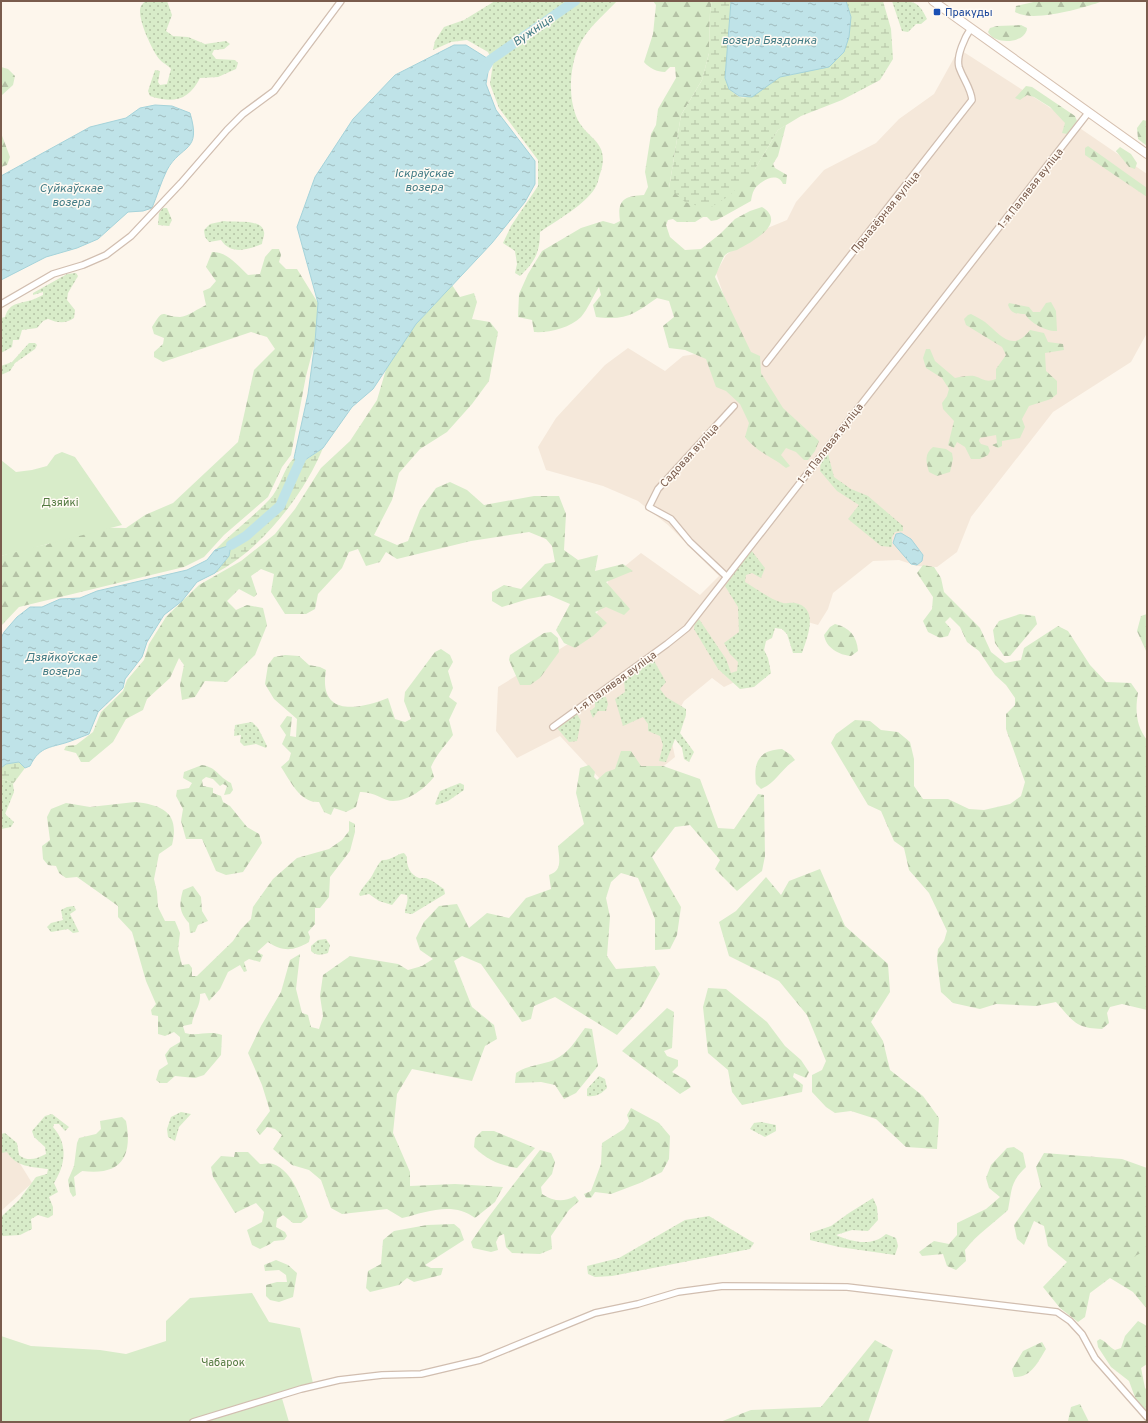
<svg xmlns="http://www.w3.org/2000/svg" width="1148" height="1423" font-family="Overpass,sans-serif">
<style>
.residential{fill:#f5e8da}
.grass{fill:url(#grass-dots)}
.forest{fill:url(#forest-firs)}
.wetland{fill:url(#wetland-marsh)}
.green{fill:#d8ecc9}
.water{fill:url(#water-ripples);stroke:#a5d3da}
.lines{fill:none;stroke-linecap:round;stroke-linejoin:round}
.river{stroke:#bfe3e8;stroke-width:10}
.minor-casing{stroke:#d1beb0;stroke-width:8}
.secondary-casing{stroke:#d6c0b0;stroke-width:10}
.minor{stroke:#fff;stroke-width:5.5}
.secondary{stroke:#fff;stroke-width:8}
.transit-dot{fill:#1a4fb4;stroke:#fffaf3;stroke-width:1.5}
.labels{text-anchor:middle;stroke-width:3;stroke-linejoin:round;paint-order:stroke}
.transit-label{font-size:11px;fill:#164399;stroke:#fffaf3;text-anchor:start}
.street-label{font-size:11px;fill:#7a5c4d;stroke:#fffaf3}
.park-label{font-size:11px;fill:#537a41;stroke:#fffaf3}
.water-label{font-size:12px;font-style:italic;fill:#437c86;stroke:#fffaf3}
</style>
<defs>
<pattern id="grass-dots" width="8" height="8" patternUnits="userSpaceOnUse"><rect width="8" height="8" fill="#d8ecc9"/><path d="M2 2h.1M6 6h.1" fill="none" stroke="#b4c2a5" stroke-width="1.8" stroke-linecap="round"/></pattern>
<pattern id="forest-firs" width="22" height="20" patternUnits="userSpaceOnUse"><rect width="22" height="20" fill="#d8ecc9"/><path d="M5 1l3.5 6h-7zM16 11l3.5 6h-7z" fill="#b4c2a5"/></pattern>
<pattern id="wetland-marsh" width="20" height="14" patternUnits="userSpaceOnUse"><rect width="20" height="14" fill="#d8ecc9"/><path d="M1 5h8M5 5V1M11 12h8M15 12V8" fill="none" stroke="#b4c2a5"/></pattern>
<pattern id="water-ripples" width="26" height="14" patternUnits="userSpaceOnUse"><rect width="26" height="14" fill="#bfe3e8"/><path d="M2 4q2-2 4 0t4 0M15 11q2-2 4 0t4 0" fill="none" stroke="#a0bbbe"/></pattern>
</defs>
<rect width="100%" height="100%" fill="#fdf6ec"/>
<g class="residential">
<path d="M959,49l87,56 101,69v159l-16,29 -78,50 -82,105 -14,35 -20,15 -20,-1 -18,-6 -26,1 -40,32 -5,16 -10,16 -48,-14 -29,68 -17,8 -12,-9 -28,23 -15,27 6,29 -50,40 -23,-16 -42,-45 -43,22 -21,-27 2,-44 70,-43 27,-25 14,-40 32,-26 59,42 19,-19 -51,-51 -30,-24 -35,-15 -57,-16 -8,-23 18,-29 49,-53 23,-17 37,23 18,-15 34,-5 9,-49 -10,-29 10,-18 34,-24 27,-11 9,-18 28,-32 52,-27 23,-24 35,-25z"/>
<path d="M1,1133l31,50 -31,28z"/>
</g>
<g class="grass">
<path d="M145,1h22l5,14 -6,16 7,5 15,1 17,7 21,-3 4,3 -6,5 -10,1 -2,4 4,5 19,1 3,3 -2,6 -18,8 -18,1c-11,22 -26,26 -50,18l-2,-5 7,-21 5,1 -2,11 2,3 7,-1 4,-15c-4,-5 -11,-7 -14,-13 -6,-9 -21,-40 -16,-50 1,-2 3,-3 4,-5z"/>
<path d="M495,1h122c-14,15 -31,28 -39,47 -8,20 -10,47 -2,68 9,23 34,24 25,55 -2,5 -3,13 -6,17 -10,17 -38,32 -55,44 0,20 -5,30 -20,44l-5,-3 2,-9 -2,-13 -12,-8 8,-17 27,-40v-26l-39,-52 -9,-24 3,-21 -5,-11 -21,-12 -16,2 -18,8 2,-9 9,-14 20,-7z"/>
<path d="M892,1c21,0 26,-1 35,18l-6,5h-5l-8,8 -6,-1z"/>
<path d="M163,208h4l5,12 -3,6 -11,-1 1,-12z"/>
<path d="M224,221c11,2 38,-3 40,11 1,3 -2,9 -2,12 -15,6 -31,11 -41,-4l-12,2 -4,-5 -1,-7 6,-6z"/>
<path d="M76,273l2,3 -10,17 -1,7 8,10 -1,8c-9,6 -16,5 -26,1l-5,2 -6,7 -15,2 -3,10h-6l-1,7 -11,6v-35l4,-1c4,-13 11,-13 23,-16 5,-1 10,-4 15,-6v-3l-10,3v-2l34,-19z"/>
<path d="M29,343h6l2,2 -2,4 -20,14 -5,8 -9,4v-9l11,-4z"/>
<path d="M828,454l6,23 17,12 17,7 35,30v5l-8,1 -3,5v10l-11,-1 -33,-27 11,-14 -22,-14 -17,-20 1,-13z"/>
<path d="M751,550l14,18 -4,10 -9,-5 -6,2 -1,7c10,6 26,18 38,21 3,1 8,-1 12,0 25,5 12,35 7,50h-9l-6,-19 -5,-5 -7,-1 -3,10 -6,3 -2,9 4,8 3,15 -17,14 -14,2 -22,-20 -24,-40 1,-7 4,-3 27,40 5,14 6,-2 1,-9 -8,-8 -6,-11 15,-11 -1,-25 -13,-21z"/>
<path d="M653,659l13,23 -6,7 6,8 20,12v6l-6,18 14,19 -5,10 -5,-3 -2,-11 -7,-9 -9,23 -7,-1 4,-16 -3,-9 -12,-5v-7l-5,-7 -20,9 -8,-27 10,-7 -1,-12z"/>
<path d="M600,697h6l2,7 -2,7h-8l-5,7 -3,-7 5,-4v-5z"/>
<path d="M577,714l4,7 -4,20 -8,1 -12,-14 14,-12z"/>
<path d="M252,722l6,6 9,18 -1,2 -10,-4 -12,2 -4,-4 1,-7 -7,1 1,-11z"/>
<path d="M5,779l8,5 1,8 -9,22 9,8 -3,5 -10,2v-49z"/>
<path d="M460,783l4,2v5l-16,11 -11,4 -2,-1 5,-13z"/>
<path d="M404,853l3,4c-1,8 3,18 12,21 3,1 6,-1 9,1 6,2 11,7 16,10l1,5 -33,20 -7,-1c0,-7 4,-11 2,-18l-6,-1 -9,11 -13,-4 -10,-7 -9,2 -1,-2c3,-6 6,-9 10,-14 5,-6 7,-14 13,-20 9,1 14,-6 22,-7z"/>
<path d="M74,906l2,4 -6,4 9,18 -6,1 -5,-4 -17,3 -4,-5 4,-4 12,-3 -2,-10 6,-3z"/>
<path d="M326,939l4,6 -2,8c-7,2 -12,3 -17,-2v-5l7,-6z"/>
<path d="M599,1076l6,3 2,9c-6,6 -11,9 -20,8v-7z"/>
<path d="M181,1112l10,2 -12,13 -4,14 -7,-4 -1,-8 4,-12z"/>
<path d="M52,1114l17,13 -4,4 -6,-7h-5l-1,3c15,17 13,37 1,56l4,9 -9,5 4,10v8l-5,3 -10,-3 -7,4 1,10 -12,6 -17,1 -2,-1v-18l18,-17 17,-23 11,-3 1,-5c-16,-2 -32,-2 -41,-17l-6,1v-19l4,-1 12,10 2,12c9,7 17,4 27,-1l-1,-7 -11,-10 -2,-6 13,-15z"/>
<path d="M761,1122l15,3v6l-11,6 -15,-8 4,-6z"/>
<path d="M873,1198l4,9 1,13 -10,11 -16,-1 -16,5c16,7 36,12 50,-1l10,4 2,8 -3,9 -56,-8 -29,-7v-7l21,-7 18,-13z"/>
<path d="M709,1216l45,27 -4,6 -138,27 -17,1 -7,-3 -1,-8 32,-8 66,-38z"/>
</g>
<g class="forest">
<path d="M653,1h59l-2,11 -1,41 -7,27 -21,35 -12,73 86,-19 23,-39 8,-5 -8,31 -5,8 2,4 12,7 -1,9h-3c-5,-12 -19,-5 -26,2 -4,4 -5,9 -6,15l-34,19 -6,1 -4,-4h-4l-8,5h-18l-4,-3 -5,1 -2,5 4,12 15,13 16,-1 19,-15 15,-15 15,-8 12,-4c26,16 -10,35 -25,43 -4,1 -9,2 -12,5 -2,2 -8,18 -10,22l36,75 9,4 1,17 22,35 36,33 -4,10 -7,9h-4l-8,-8 -10,-4 -5,7 9,11 -4,2c-16,-13 -27,-14 -41,-31l4,-14 -9,-19 -14,-13 -10,-4 -10,-28 -21,-9 -16,-2 -6,-22 11,-9 -5,-16 -12,-3c-23,16 -31,23 -61,19l-3,-12 8,-10 -2,-8c-6,9 -11,22 -18,30 -11,11 -32,16 -47,15l-2,-12 -14,-3 1,-23 9,-20 14,-23 39,-23 22,-7 11,3 6,-3c-3,-21 4,-25 24,-26l4,-8 -3,-15 6,-38 5,-9 2,-16 18,-31 -1,-11h-5l-5,5c-8,0 -16,-4 -21,-10l9,-28 3,-29z"/>
<path d="M1038,1h65c-19,7 -71,22 -88,11l1,-6z"/>
<path d="M1021,25l6,3c-1,16 -33,17 -39,4l2,-4 7,-2z"/>
<path d="M1,67l7,2 7,7 -2,9 -12,11z"/>
<path d="M1026,86l6,1 43,29 2,5 -10,13 -5,-1 3,-10 -15,-16 -16,-10 -7,-2 -7,5 -5,-2z"/>
<path d="M1143,120l4,1v25l-9,-7 -1,-11z"/>
<path d="M1,133l9,24 -3,8 -6,2z"/>
<path d="M1088,146l59,42v9l-62,-42v-7z"/>
<path d="M1120,147l11,7 6,9 -2,6 -6,-2 -13,-16z"/>
<path d="M272,249h7l2,6 -2,7 7,7h11l21,34 -3,39 -9,34 -15,79 -9,12 -14,30 -44,38 -20,22 -20,10 -165,40 -18,19v-70l22,-7 26,-5 2,-17 75,1 19,-13 28,-12 65,-61 16,-72 21,-21 -8,-12 -16,-5 -88,30 -9,-5v-5l9,-8 1,-6 -10,-4 -2,-7c13,-21 9,-10 28,-10 7,0 19,-9 26,-12l-3,-14 7,-3 6,-7 -10,-14 6,-15c16,0 25,13 36,23l12,-1 5,-17z"/>
<path d="M452,285l8,12 14,-4 3,9 -5,17 18,3 8,10 -9,49 -17,23 -25,28 -27,17 -21,24 -7,27 -18,35 23,10 11,-4 12,-31 16,-22 14,-6 17,8 17,15 50,-9h25l7,18 -2,36 14,10 20,-5 -3,16 28,-7 10,7 -27,11 24,27 -6,6 -18,-8 -11,5 12,11 -14,13 -18,12 -11,-5 -8,-13 14,-26 -21,-9 -21,4 -26,8 -10,-6v-9l12,-7 17,4 24,-25 10,-2 -3,-16 -6,-7 -17,-7 -58,9 -74,18 -11,-7 -6,10 -14,4 -8,-17 -9,3 -7,16 -24,26 -3,15 -9,5h-21l-14,-22 3,-18 -13,-5 -10,7 6,18 -3,3 -15,-8 -12,12 9,9 11,-5 16,3 4,17 -12,30 -28,27 -22,-1 -10,16 -13,3 -2,-15 4,-20 -5,-7 -9,20 -23,21 -4,11 -17,9 -13,23 -24,20h-8l-5,-9 -12,-3 2,-4 10,-1 17,-13 8,-20 22,-21 4,-11 17,-20 5,-16 17,-27 33,-32 42,-24 34,-27 20,-25 26,-41 29,-27 27,-41 10,-34 29,-42z"/>
<path d="M1051,302l5,9 1,20c-10,1 -27,-8 -32,-17 -8,0 -14,0 -17,-9l1,-2 20,4 4,5h7l6,-9z"/>
<path d="M971,314c5,3 10,5 14,8 16,13 27,31 45,8l14,3 4,9 15,2 1,6 -19,3 1,18 11,10v13l-6,5 -22,7 -7,13 3,8 -5,11 -18,3v5l-4,2 -6,-3 5,-2 -1,-8 -16,3 -1,3 2,3 7,2 2,5 -2,4 -8,4h-9l-6,-12 -8,-5 -3,6 -6,-3 6,-24 -11,-12 -1,-6 5,-7 2,-7 -7,-11 -16,-10 -3,-10 3,-9h4l5,12 20,17c5,-1 14,-3 19,-2 10,3 12,7 22,3v-10l10,-14 -4,-8 -36,-22 -2,-6 4,-4z"/>
<path d="M933,447l13,2 6,4 1,6 -3,13 -13,4 -8,-4c-3,-10 -5,-18 4,-25z"/>
<path d="M923,565l11,2 7,11 3,14 36,36 11,24 14,11 16,-3 3,-12 34,-22 10,5 22,34 16,17 25,1 7,10c-3,17 -2,33 9,47v270l-25,-6 -12,3 -3,6 2,10 -7,6c-27,-1 -29,-8 -46,-27l-20,4 -40,-2 -16,5 -27,-6 -12,-11 -4,-32 1,-11 6,-8 3,-10 -18,-38 -20,-23 -5,-22 -10,-7 -13,-30 -13,-6 -37,-62 5,-9 19,-14 15,1 11,9 17,2 12,10 4,17v27l9,13h25l21,10 15,1 26,-6 11,-8 4,-14 -19,-53v-15l9,-9v-7l-9,-13 -11,-10 -16,-24 -12,-9 -7,-15 -10,-10 -5,5 6,7 -3,7 -8,2 -12,-6 -5,-11 9,-12 1,-12 -16,-24z"/>
<path d="M1020,614l15,2 2,8 -27,32h-6l-9,-13 -2,-13 6,-9z"/>
<path d="M1147,614v39l-10,-22 4,-15z"/>
<path d="M835,624c14,3 22,12 23,27l-7,5c-12,-1 -25,-8 -27,-21l6,-8z"/>
<path d="M551,632l7,6 1,14 -19,26 -10,7h-10l-11,-25 1,-5 34,-22z"/>
<path d="M441,649l9,6 3,7 -5,9 5,17 -4,9 8,6 -8,17 4,15c-8,11 -17,20 -22,32l3,10c-9,11 -25,24 -41,24 -9,0 -20,-10 -33,-9l-4,15 -10,5 -12,-4 -3,7 -7,-3 -5,-10c-19,1 -28,-20 -38,-35l8,-7 2,-7 -9,-9 4,-9 -6,-9 7,-10 5,1 -2,19 6,1 1,-18 -23,-20 -9,-15 3,-19 6,-8 11,-2 14,1 10,9 11,2 6,3c-8,47 32,40 62,28l7,21 10,3 6,-3 -7,-18 1,-9 30,-40z"/>
<path d="M782,749l9,6 4,5c-15,10 -18,22 -34,29l-5,-5c-3,-22 3,-34 26,-35z"/>
<path d="M621,751h10l10,15h22l37,13 18,49 16,1 24,-35 6,1 1,61 -3,15 -25,20 -22,-22 5,-9 -30,-35 -15,2 -23,30 29,50 -4,28 -7,14 -15,1v-31l-17,-41 -17,-5 -10,9 -5,16 4,19 -3,39 9,13 39,-3 5,8 -19,34 -24,27 -62,-38 -21,9 -3,13 -9,3 -41,-58 -19,-8 -8,5 18,46 22,18 3,14 -12,7 -13,35 -60,-12 -15,25 -4,39 17,39v14l45,-2 48,3 -8,15 -20,16c-22,-17 -49,-6 -73,0l-15,-9 -45,5 -11,-6 -10,-28 -12,-10 -17,-5 -19,-16 9,-14 -7,-6 -8,-2 -7,8 -4,-5 14,-19 -8,-26 -14,-32 13,-27 20,-34 9,-32 10,-6 -4,35 6,24 6,2 3,12 8,2 4,-13 -3,-20 3,-21 27,-19 48,8 10,6 14,-4 11,-7 -13,-9 -4,-12 8,-16 15,-16 18,-2 12,24 18,-15 22,5 17,-20 25,-9 -2,-14c14,-4 10,-17 9,-29l26,-22 -8,-31 4,-25 9,-3 6,7 -1,5 3,3 9,-8 9,-3z"/>
<path d="M202,765c16,3 15,11 29,18l2,7 -3,4 -6,1 3,-9 -4,-2 -3,2 -7,-7 -7,-2 -4,3 1,6 10,2v5l8,3 2,6 7,4 17,21 12,7 3,9 -19,29 -17,3 -10,-4 -14,-32h-16l-5,-18 2,-12 -7,-13 1,-6 12,-2 3,-5 -9,-5 1,-6z"/>
<path d="M135,802c28,3 45,11 37,43l-13,9 -5,25 3,13 1,15 7,14h10l5,12 -2,16 4,16 7,-1 3,4v8h5l36,-35 8,-12 10,-10 2,-12 20,-28 24,-21 32,-9 13,-9 7,-9v-10l6,3v8l-5,19 -20,26 -1,20 -9,11h-5v16l-7,8 2,5 -1,5c-15,9 -26,10 -41,0l-11,10 6,3 -3,7 -11,-3 -5,3 3,9 -3,1 -4,-7 -12,7 -8,17 -11,12 -4,-8 -5,1c1,12 -7,19 -8,30l-9,2 2,7c13,4 23,-3 37,2l-1,20 -17,20 -9,3 -20,-2 -8,7h-7l-4,-3 3,-10 9,-6 -3,-9 5,-7 10,-6v-5l-6,-5 -9,4 -7,-2v-18l-6,-1 -1,-5 5,-6 -10,-23 -14,-49 -14,-15v-11l-41,-29 -11,1 -7,-5 -3,-7 -8,-1 -5,-6 -1,-13 8,-6 -3,-23 4,-8 15,-6 24,4z"/>
<path d="M820,869l25,57 43,38 2,28 -19,30 12,19 7,29 33,26 16,22 -2,31 -31,-2 -30,-28 -25,-8 -16,2 -9,-6 -14,-15v-17l10,-5 4,-9 -19,-46 -28,-34 -50,-25 -10,-34 17,-11 30,-34 15,18 8,-14z"/>
<path d="M193,886l8,11 1,14 6,10 -10,4 -3,7 -5,1 -1,-10c-10,-11 -10,-19 -6,-33z"/>
<path d="M708,988l18,1 41,33 18,24 16,14 8,12 -3,6 -12,-5 -1,4 10,8 -1,7 -60,13 -10,-13 -4,-22 -20,-17 -5,-46z"/>
<path d="M667,1008l7,4 -2,36 -8,3 3,5 11,4v6l-6,6 14,8 5,7 -11,7 -58,-43z"/>
<path d="M585,1028l7,1 6,37 -22,27 -12,6 -9,-14 -14,-3 -26,1 1,-10c12,-8 25,-8 38,-13 15,-7 22,-20 31,-32z"/>
<path d="M631,1108l28,15 11,13 -1,23 -7,13 -22,11 -29,11 -16,-2 -4,6h-5l-2,-4 7,-3 10,-27 1,-21 22,-14 5,-8 -2,-6z"/>
<path d="M122,1117l4,4c7,36 -5,55 -44,50l-8,6 2,18 -3,2 -3,-5 -2,-12 6,-14 3,-23 2,-5 17,-4 5,-5 -1,-8z"/>
<path d="M482,1131h12l41,17 -18,20c-18,-3 -30,-8 -43,-21l1,-9z"/>
<path d="M1014,1147l9,6 3,14c-16,15 -14,23 -18,43 -14,13 -31,24 -43,40l1,11 -10,9 -9,-4 -4,-12 -21,2 -3,-4 15,-11 15,3 8,-9v-12l29,-14 14,-12 -11,-9 -3,-10 5,-13 16,-17z"/>
<path d="M540,1150l11,3 4,9 -3,12 -11,13 1,7c11,7 21,9 33,2l4,5 -10,9 -18,26 1,13 -12,5 -28,-1 -6,-6 -2,-13 -5,2 -3,6 2,8 -7,2 -18,-4 -2,-6c21,-32 46,-61 69,-92z"/>
<path d="M235,1152h13l12,12c4,0 10,-1 13,0 20,7 28,35 35,53l-7,6h-8l-10,-8 -6,4 -1,8 9,5 2,4 -3,4 -10,1 -4,3 -10,5 -8,-4 -5,-15 15,-8 2,-10 -8,-9 -21,10 -22,-36 -2,-10 10,-11 13,1z"/>
<path d="M1044,1153l78,6 25,9v141l-14,-17 -23,-14 -20,15 -5,24 -7,5 -18,-14 -17,-21 24,-25 -19,-16 -4,-20 -10,-5 -10,24 -7,-6 -3,-14 27,-38 -5,-20z"/>
<path d="M454,1224l6,5 4,11 -39,25 6,3h12l-2,7 -27,7 -7,-4 -8,7 -29,7 -4,-4 2,-17 13,-7 2,-24 11,-9 33,-6z"/>
<path d="M276,1260l12,5 9,8 -4,24 -14,5 -9,-2 -4,-4v-11l11,-3h10l-1,-7 -7,-5 -14,1 -1,-6z"/>
<path d="M1138,1321l9,5v38l-6,4 4,20 2,2v23l-11,-13 -7,-19 -18,-14 -13,-20 -1,-6 3,-2c7,3 9,8 15,11l6,-2 4,-12z"/>
<path d="M875,1340l18,10 -25,72h-148l31,-12 70,-3z"/>
<path d="M1042,1342l4,7c-8,13 -15,29 -32,28l-2,-8 11,-18z"/>
<path d="M1080,1404l9,18h-25l4,-1 3,-14z"/>
</g>
<g class="wetland">
<path d="M712,1h19l-6,77c16,39 34,9 55,-1 4,-2 10,-1 15,-3 8,-4 47,-47 56,-57l-5,-16h37l8,28 2,30 -13,21 -38,20 -41,16 -23,14 -23,39 -26,27 -21,13 -23,-7 -16,-14 12,-73 21,-35 7,-27 1,-41z"/>
<path d="M323,448c-19,47 -63,103 -108,125l14,-17 2,-11 -16,5c17,-18 37,-32 54,-50 12,-12 13,-30 25,-42l6,6z"/>
<path d="M19,762l6,6 -12,16 -8,-5 -4,1v-12l5,-4z"/>
</g>
<g class="green">
<path d="M62,452l13,5 47,68 -121,31v-96l15,12 16,-2 15,-4 8,-11z"/>
<path d="M1147,1250v38l-12,-32z"/>
<path d="M252,1293l17,29 31,6 13,55 -32,12 8,27h-288v-86l30,10 69,4 26,4 40,-13v-20l24,-23z"/>
</g>
<g class="water">
<path d="M731,1h115l5,16 -2,20 -5,15 -15,15 -49,10 -28,20 -13,-1 -10,-7 -4,-11z"/>
<path d="M454,45h12l24,15 -4,24 10,26 39,51v23l-10,18 -33,41 -76,81 -43,65 -21,18 -29,41 -24,16 -5,-6 14,-64 7,-52 3,-39 -21,-76 18,-50 38,-58 42,-44z"/>
<path d="M155,105l17,1 18,7c12,40 -9,31 -23,57 -6,12 -10,26 -15,38l-9,3 -15,1 -30,27 -21,9 -31,9 -45,23v-104l89,-49 36,-9 14,-10z"/>
<path d="M901,533l10,6 12,16 -1,6 -5,4 -6,-1 -18,-21 3,-9z"/>
<path d="M231,545l-2,11 -14,17 -18,9 -15,19 -18,14 -17,27 -5,15 -17,22 -2,9 -25,24 -9,22c-6,2 -12,5 -18,7 -19,7 -31,4 -41,25l-5,2 -6,-6 -13,2 -5,4v-130l3,-6 13,-15 13,-10h12l18,-8 20,-1 17,-7 90,-21 20,-10 8,-10z"/>
</g>
<g class="lines">
<g class="river">
<path d="M484,70l6,-10 85,-59"/>
<path d="M231,545l15,-9 34,-30 24,-54"/>
</g>
<g class="minor-casing">
<g id="minor">
<path d="M1,304l52,-30 30,-9 23,-10 25,-19 50,-53 46,-53 16,-16 31,-23 67,-90"/>
<path d="M766,363l206,-263c-1,-12 -9,-21 -13,-33 -3,-11 6,-30 12,-39"/>
<path d="M726,576l-36,-34 -19,-23 -22,-12 9,-18 76,-83"/>
<path d="M553,727l114,-83 20,-16 401,-515"/>
<path d="M193,1422l108,-33 38,-9 43,-5 39,-1 59,-14 115,-47 43,-9 40,-12 45,-6 124,1 210,25 13,9 12,13 13,24 52,59"/>
</g>
</g>
<g class="secondary-casing">
<path id="secondary" d="M933,1l214,153"/>
</g>
<use href="#minor" class="minor"/>
<use href="#secondary" class="secondary"/>
</g>
<rect class="transit-dot" x="933" y="8" width="8" height="8" rx="2"/>
<g class="labels">
<g class="transit-label">
<text x="945" y="16">Пракуды</text>
</g>
<g class="street-label">
<text transform="translate(1030 188) rotate(-52)" y="4">1-я Палявая вуліца</text>
<text transform="translate(885 212) rotate(-51)" y="4">Прыазёрная вуліца</text>
<text transform="translate(830 443) rotate(-52)" y="4">1-я Палявая вуліца</text>
<text transform="translate(689 455) rotate(-48)" y="4">Садовая вуліца</text>
<text transform="translate(615 682) rotate(-36)" y="4">1-я Палявая вуліца</text>
</g>
<g class="park-label">
<text x="60" y="506">Дзяйкі</text>
<text x="223" y="1366">Чабарок</text>
</g>
<g class="water-label">
<text transform="translate(533 30) rotate(-35)" y="4">Вужніца</text>
<text x="769" y="44">возера Бяздонка</text>
<text x="424" y="177">Іскраўскае<tspan x="424" dy="14">возера</tspan></text>
<text x="71" y="192">Суйкаўскае<tspan x="71" dy="14">возера</tspan></text>
<text x="61" y="661">Дзяйкоўскае<tspan x="61" dy="14">возера</tspan></text>
</g>
</g>
<rect width="1148" height="1423" fill="none" stroke="#7a5c4d" stroke-width="4"/>
</svg>
